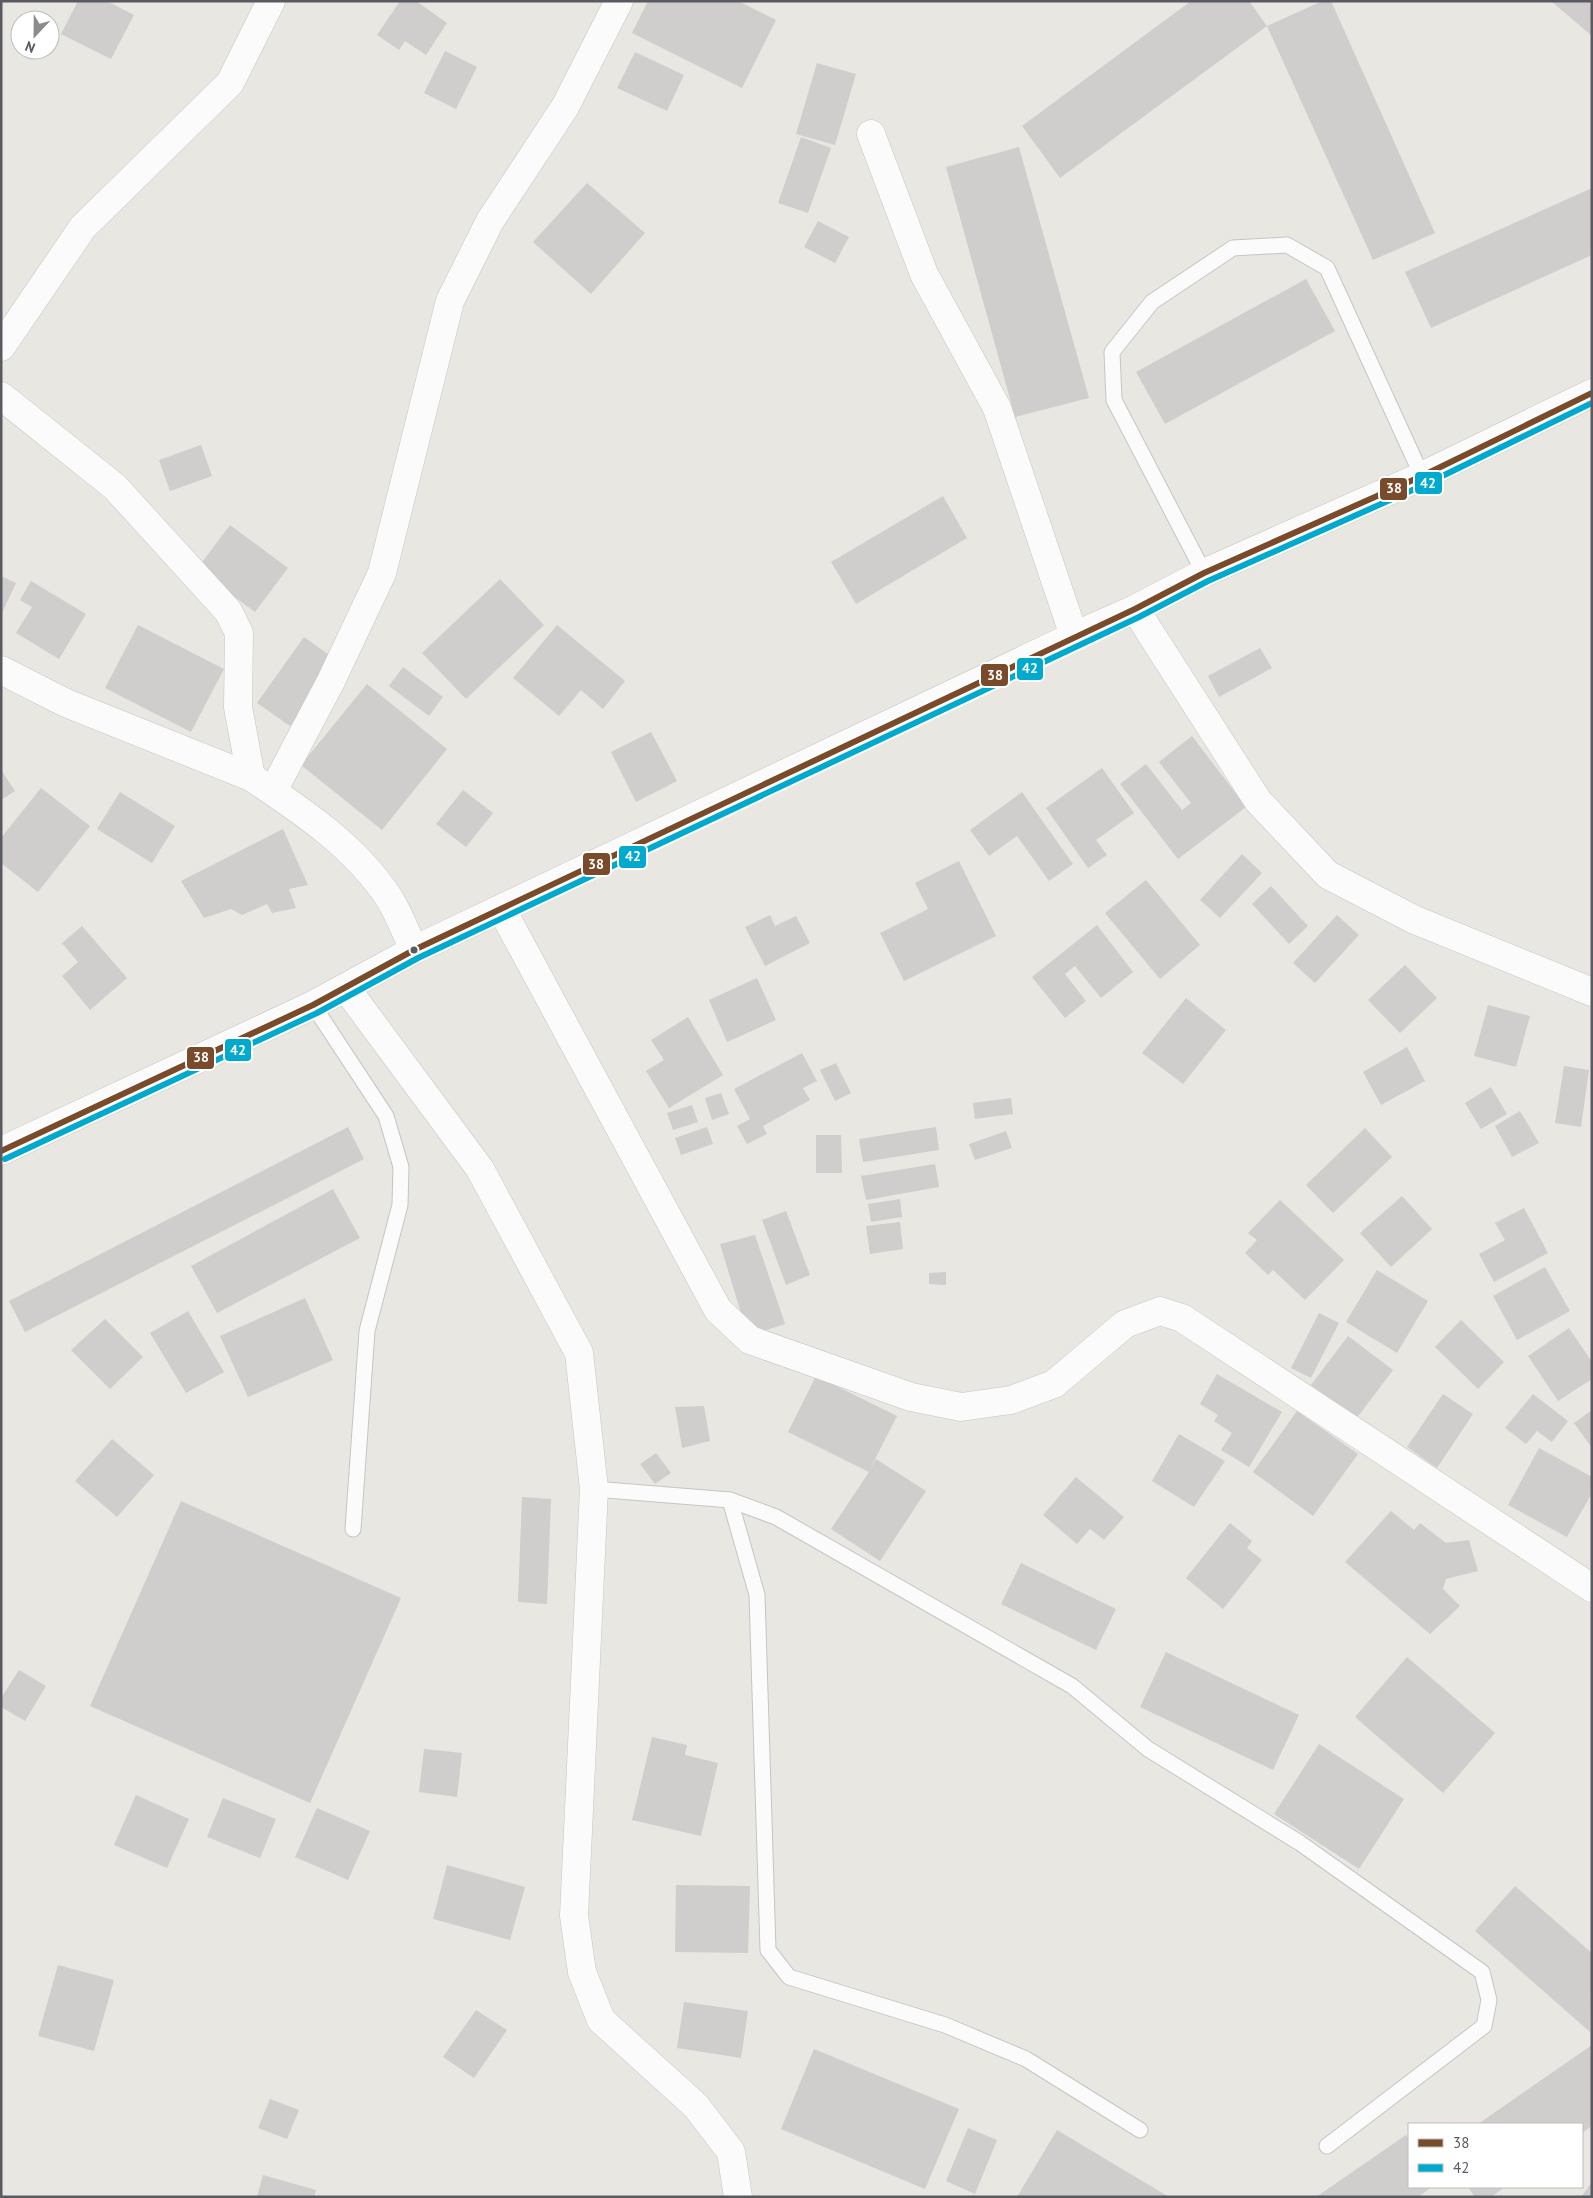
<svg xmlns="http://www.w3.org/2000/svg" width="1593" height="2198" font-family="'PT Sans',sans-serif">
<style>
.building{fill:#cfcecc}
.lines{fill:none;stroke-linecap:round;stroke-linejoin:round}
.lane-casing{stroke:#c5c5c5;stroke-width:17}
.street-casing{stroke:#c5c5c5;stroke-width:29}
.secondary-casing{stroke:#c5c6c5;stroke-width:29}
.lane{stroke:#fcfbfb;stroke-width:15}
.street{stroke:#fcfbfb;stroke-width:28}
.secondary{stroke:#fcfbfb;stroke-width:28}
.bus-1-casing{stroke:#fff;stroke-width:10}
.bus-2-casing{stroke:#fff;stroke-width:10}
.bus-1{stroke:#7a4b2a;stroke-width:6}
.bus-2{stroke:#00a9ce;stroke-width:6}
.bus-dot{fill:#595b60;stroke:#fff;stroke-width:2}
.line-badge{stroke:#fff;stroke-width:2}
.badge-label{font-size:14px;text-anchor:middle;font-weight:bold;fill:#fff}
</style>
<rect width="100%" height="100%" fill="#e8e7e2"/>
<g class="building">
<path d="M78,1h29l27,14 -23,44 -50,-25z"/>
<path d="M400,1h16l31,22 -21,32 -21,-14 -6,9 -22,-15z"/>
<path d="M648,1h90l38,19 -34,68 -110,-55z"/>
<path d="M1191,1h58l18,25 -207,152 -38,-52z"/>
<path d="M1322,1h9l104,232 -62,27 -106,-234z"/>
<path d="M1551,1h41v35z"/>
<path d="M445,51l32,16 -21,42 -32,-16z"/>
<path d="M635,52l49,23 -17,36 -50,-23z"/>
<path d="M817,63l39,11 -21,71 -39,-11z"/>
<path d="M801,137l30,11 -23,65 -30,-10z"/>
<path d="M1019,147l70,251 -74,19 -69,-250z"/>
<path d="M587,183l58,50 -54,61 -58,-52z"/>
<path d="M1592,188v67l-161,73 -26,-56z"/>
<path d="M818,221l31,16 -14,26 -31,-16z"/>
<path d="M1306,279l29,52 -170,93 -29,-52z"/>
<path d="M201,445l11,31 -42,15 -11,-31z"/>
<path d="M943,496l24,42 -111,66 -25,-42z"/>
<path d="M230,525l58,43 -33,44 -58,-43z"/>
<path d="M1,576l15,7 -15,32z"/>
<path d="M500,579l44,46 -78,74 -44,-46z"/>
<path d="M31,581l55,33 -27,45 -43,-26 16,-26 -12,-7z"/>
<path d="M138,625l86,44 -33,63 -86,-44z"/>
<path d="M557,625l68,56 -22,28 -22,-19 -22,26 -46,-38z"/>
<path d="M304,637l32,23 -46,66 -33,-23z"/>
<path d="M1260,648l12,20 -53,29 -11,-21z"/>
<path d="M403,667l40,30 -14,19 -40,-30z"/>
<path d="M367,684l80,65 -65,81 -81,-65z"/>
<path d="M651,732l26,49 -41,21 -25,-50z"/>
<path d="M1192,736l54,71 -68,52 -58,-75 26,-20 36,46 9,-7 -32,-41z"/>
<path d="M1102,768l32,45 -38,27 11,15 -19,13 -42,-60z"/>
<path d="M1,770l14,21 -14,9z"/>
<path d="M41,788l49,38 -52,66 -37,-29v-25z"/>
<path d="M463,790l30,23 -27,34 -30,-23z"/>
<path d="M120,792l55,34 -23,37 -55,-34z"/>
<path d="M1022,792l51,72 -24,17 -32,-45 -28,20 -19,-26z"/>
<path d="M283,829l25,56 -19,4 7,19 -24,5 -5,-9 -25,11 -11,-6 -27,9 -23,-37z"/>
<path d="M1242,854l20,19 -42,45 -20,-18z"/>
<path d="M959,861l37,75 -92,45 -24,-48 48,-24 -13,-26z"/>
<path d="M1146,880l54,65 -40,34 -55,-66z"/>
<path d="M1271,886l37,40 -19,18 -37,-40z"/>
<path d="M770,915l5,11 21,-10 14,27 -45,23 -20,-39z"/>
<path d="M1337,915l22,20 -44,48 -22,-20z"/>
<path d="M1097,925l36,47 -32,26 -26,-32 -10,8 21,27 -21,17 -33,-41z"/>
<path d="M82,926l45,52 -37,32 -28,-34 16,-14 -16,-19z"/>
<path d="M1405,965l32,33 -37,35 -32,-33z"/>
<path d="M757,978l19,42 -49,22 -18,-42z"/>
<path d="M1186,998l40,32 -43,54 -41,-31z"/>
<path d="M1488,1005l42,11 -14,51 -42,-11z"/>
<path d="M688,1017l35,58 -54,33 -23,-37 18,-11 -13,-20z"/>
<path d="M1407,1047l18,34 -44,24 -18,-33z"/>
<path d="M802,1053l15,28 -14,7 7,12 -47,26 4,8 -20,10 -10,-18 13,-7 -16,-30z"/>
<path d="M836,1063l15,30 -16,8 -15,-31z"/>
<path d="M1564,1066l25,4 -8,57 -26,-4z"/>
<path d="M1491,1087l16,27 -26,15 -16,-26z"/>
<path d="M721,1093l8,21 -17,6 -7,-22z"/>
<path d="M1011,1098l2,16 -38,5 -2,-16z"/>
<path d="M692,1105l6,17 -25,8 -6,-17z"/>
<path d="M1520,1111l19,32 -27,14 -17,-31z"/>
<path d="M348,1127l16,32 -339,173 -16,-31z"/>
<path d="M707,1127l6,17 -32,11 -6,-17z"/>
<path d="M936,1127l3,23 -76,12 -4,-23z"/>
<path d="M1365,1128l27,29 -59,56 -27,-28z"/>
<path d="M1006,1131l6,17 -37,12 -6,-16z"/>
<path d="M816,1135h25l1,38h-26z"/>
<path d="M935,1164l4,23 -73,13 -5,-24z"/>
<path d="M333,1189l27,49 -143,75 -26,-47z"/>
<path d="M1402,1196l30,33 -41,38 -31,-34z"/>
<path d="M900,1199l2,18 -31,5 -3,-18z"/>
<path d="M1280,1200l64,60 -39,40 -32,-30 -5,5 -23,-22 12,-13 -9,-7z"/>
<path d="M1524,1208l24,45 -54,29 -15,-28 26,-14 -10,-17z"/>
<path d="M786,1211l24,64 -24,10 -24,-65z"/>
<path d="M900,1222l3,27 -33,5 -4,-28z"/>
<path d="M755,1235l30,89 -37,12 -28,-92z"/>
<path d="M1545,1267l25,44 -53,29 -24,-44z"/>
<path d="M1377,1270l51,31 -31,52 -51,-31z"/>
<path d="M946,1272v13l-17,-1v-11z"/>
<path d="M305,1298l28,62 -85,37 -28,-61z"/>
<path d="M188,1311l36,61 -38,21 -36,-60z"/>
<path d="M1319,1313l20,10 -28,55 -20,-10z"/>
<path d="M105,1319l38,38 -33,32 -39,-39z"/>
<path d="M1461,1320l43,42 -26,27 -43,-42z"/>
<path d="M1569,1328l23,34v17l-34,22 -30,-45z"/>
<path d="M1348,1336l45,34 -37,49 -45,-34z"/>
<path d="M1217,1374l65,38 -33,55 -28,-17 11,-17 -18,-12 4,-6 -18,-11z"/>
<path d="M816,1376l81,40 -27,53 6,-10 50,32 -46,70 -49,-32 38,-57 -81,-40z"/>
<path d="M1443,1394l30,20 -36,54 -30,-21z"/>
<path d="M1533,1394l35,27 -16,21 -15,-11 -11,13 -21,-16z"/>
<path d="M704,1406l6,35 -28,7 -7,-41z"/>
<path d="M1592,1410v38l-18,-25z"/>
<path d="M1297,1411l61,43 -45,62 -60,-44z"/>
<path d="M1179,1434l46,27 -31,46 -42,-26z"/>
<path d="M112,1439l42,36 -37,42 -42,-36z"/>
<path d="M1539,1448l53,29v16l-25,44 -59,-32z"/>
<path d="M656,1453l15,20 -16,11 -15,-20z"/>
<path d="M1076,1477l48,40 -20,23 -14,-11 -13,15 -34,-29z"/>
<path d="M522,1497l29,2 -4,105 -29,-2z"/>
<path d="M181,1501l220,97 -91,205 -220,-97z"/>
<path d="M1391,1511l23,19 6,-7 26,20 23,-3 9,31 -32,8 -3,10 17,17 -30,28 -85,-72z"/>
<path d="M1230,1523l22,18 -5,7 15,12 -39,49 -37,-31z"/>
<path d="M1021,1563l95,46 -20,41 -95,-46z"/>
<path d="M1166,1652l133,63 -26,55 -133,-63z"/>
<path d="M1407,1657l88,76 -52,60 -88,-76z"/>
<path d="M19,1670l27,16 -21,35 -24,-14v-9z"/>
<path d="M652,1737l35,8 -2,10 33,8 -17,73 -69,-16z"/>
<path d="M1319,1744l85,55 -45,70 -85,-55z"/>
<path d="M424,1749l38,4 -5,44 -38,-5z"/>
<path d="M136,1795l53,24 -22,49 -53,-23z"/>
<path d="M223,1798l53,21 -16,39 -53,-21z"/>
<path d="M317,1808l53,23 -22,49 -53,-23z"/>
<path d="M447,1865l78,22 -15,53 -77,-21z"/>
<path d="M676,1885l74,1 -2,67 -73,-1z"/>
<path d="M1515,1886l77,67 -2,79 -115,-101z"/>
<path d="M58,1965l56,15 -20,71 -56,-15z"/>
<path d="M684,2002l64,9 -7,47 -64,-10z"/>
<path d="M476,2010l31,20 -33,48 -31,-21z"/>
<path d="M1592,2045v81l-10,7v-9h-104z"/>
<path d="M814,2049l145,60 -34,80 -144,-60z"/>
<path d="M270,2099l29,11 -12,29 -29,-11z"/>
<path d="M968,2128l29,12 -22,54 -29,-13z"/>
<path d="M1057,2130l112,67h-152z"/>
<path d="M1406,2135l3,5v47h23l-14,10h-102z"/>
<path d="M263,2175l53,15 -2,7h-57z"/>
<path d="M1592,2182v15h-11z"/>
<path d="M1468,2187h37l-14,10h-16z"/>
</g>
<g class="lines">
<g class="lane-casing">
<g id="lane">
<path d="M1204,573l-90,-173 -2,-48 40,-50 81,-54 54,-3 40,23 95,208"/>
<path d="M313,1005l73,111 15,51 -1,38 -33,126 -14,198"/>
<path d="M594,1489l136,11 27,95 11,355 21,27 156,48 81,34 114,71"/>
<path d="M730,1500l46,17 296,169 76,63 152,94 182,129 7,28 -5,26 -157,120"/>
</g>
</g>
<g class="street-casing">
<g id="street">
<path d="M871,134l53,140 73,134 77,228"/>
<path d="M1,347l82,-120 147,-144 41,-82"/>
<path d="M1,396l114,91 113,124 11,22 -1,74 13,70"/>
<path d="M1135,609l123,192 70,74 87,45 177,72"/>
<path d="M1,670l65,33 185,74c51,34 104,69 138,121 10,16 17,35 25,52"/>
<path d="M273,791l58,-110 51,-108 68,-272 40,-80 75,-114 54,-106"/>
<path d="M502,910l216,400 32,30 161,57 50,10 50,-7 43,-16 71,-60 35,-13 22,7 410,270"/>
<path d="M346,988l134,181 99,184 15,136 -20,427 8,56 19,48 95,86 35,46 7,45"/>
</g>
</g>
<g class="secondary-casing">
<path id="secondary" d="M1,1151l312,-146 101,-55 660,-314 61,-27 69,-36 218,-97 170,-83"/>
</g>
<use href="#lane" class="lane"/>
<use href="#street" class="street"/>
<use href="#secondary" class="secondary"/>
<g class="bus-1-casing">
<path id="bus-1" d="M1,1151l312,-146 101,-55 721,-341 69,-36 218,-97 170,-83"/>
</g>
<g class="bus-2-casing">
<path id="bus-2" d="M5,1159l312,-146 101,-55 721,-341 69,-36 218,-97 166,-81"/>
</g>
<use href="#bus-1" class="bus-1"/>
<use href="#bus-2" class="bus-2"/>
</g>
<circle class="bus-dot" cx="414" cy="950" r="4.5"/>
<g class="line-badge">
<rect x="1414" y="471" width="29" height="24" rx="5" fill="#00a9ce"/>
<rect x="1379" y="477" width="29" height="24" rx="5" fill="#7a4b2a"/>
<rect x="1016" y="657" width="28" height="24" rx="5" fill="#00a9ce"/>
<rect x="980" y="663" width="29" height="24" rx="5" fill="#7a4b2a"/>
<rect x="618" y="845" width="29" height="24" rx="5" fill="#00a9ce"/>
<rect x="582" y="852" width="29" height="24" rx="5" fill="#7a4b2a"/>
<rect x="224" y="1038" width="28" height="24" rx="5" fill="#00a9ce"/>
<rect x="186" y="1046" width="29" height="24" rx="5" fill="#7a4b2a"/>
</g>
<g class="badge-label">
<text x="1428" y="488">42</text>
<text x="1394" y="493">38</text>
<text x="1030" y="673">42</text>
<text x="995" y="680">38</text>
<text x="633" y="861">42</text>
<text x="596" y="869">38</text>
<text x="238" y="1055">42</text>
<text x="201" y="1062">38</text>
</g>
<rect width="1593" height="2198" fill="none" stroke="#595b60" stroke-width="5"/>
<rect x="1408" y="2123" width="175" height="65" fill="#ffffff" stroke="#bdbdbf"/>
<rect x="1418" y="2139" width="25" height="8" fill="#7a4b2a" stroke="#bdbdbf"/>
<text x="1453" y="2148" font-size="15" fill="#595b60">38</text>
<rect x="1418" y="2164" width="25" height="8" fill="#00a9ce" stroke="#bdbdbf"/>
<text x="1453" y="2173" font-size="15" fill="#595b60">42</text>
<g transform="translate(35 35) rotate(202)"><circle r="24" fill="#ffffff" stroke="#bdbdbf"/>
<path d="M0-4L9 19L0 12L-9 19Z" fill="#8b8c8e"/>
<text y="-8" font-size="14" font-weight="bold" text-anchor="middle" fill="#595b60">N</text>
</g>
</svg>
